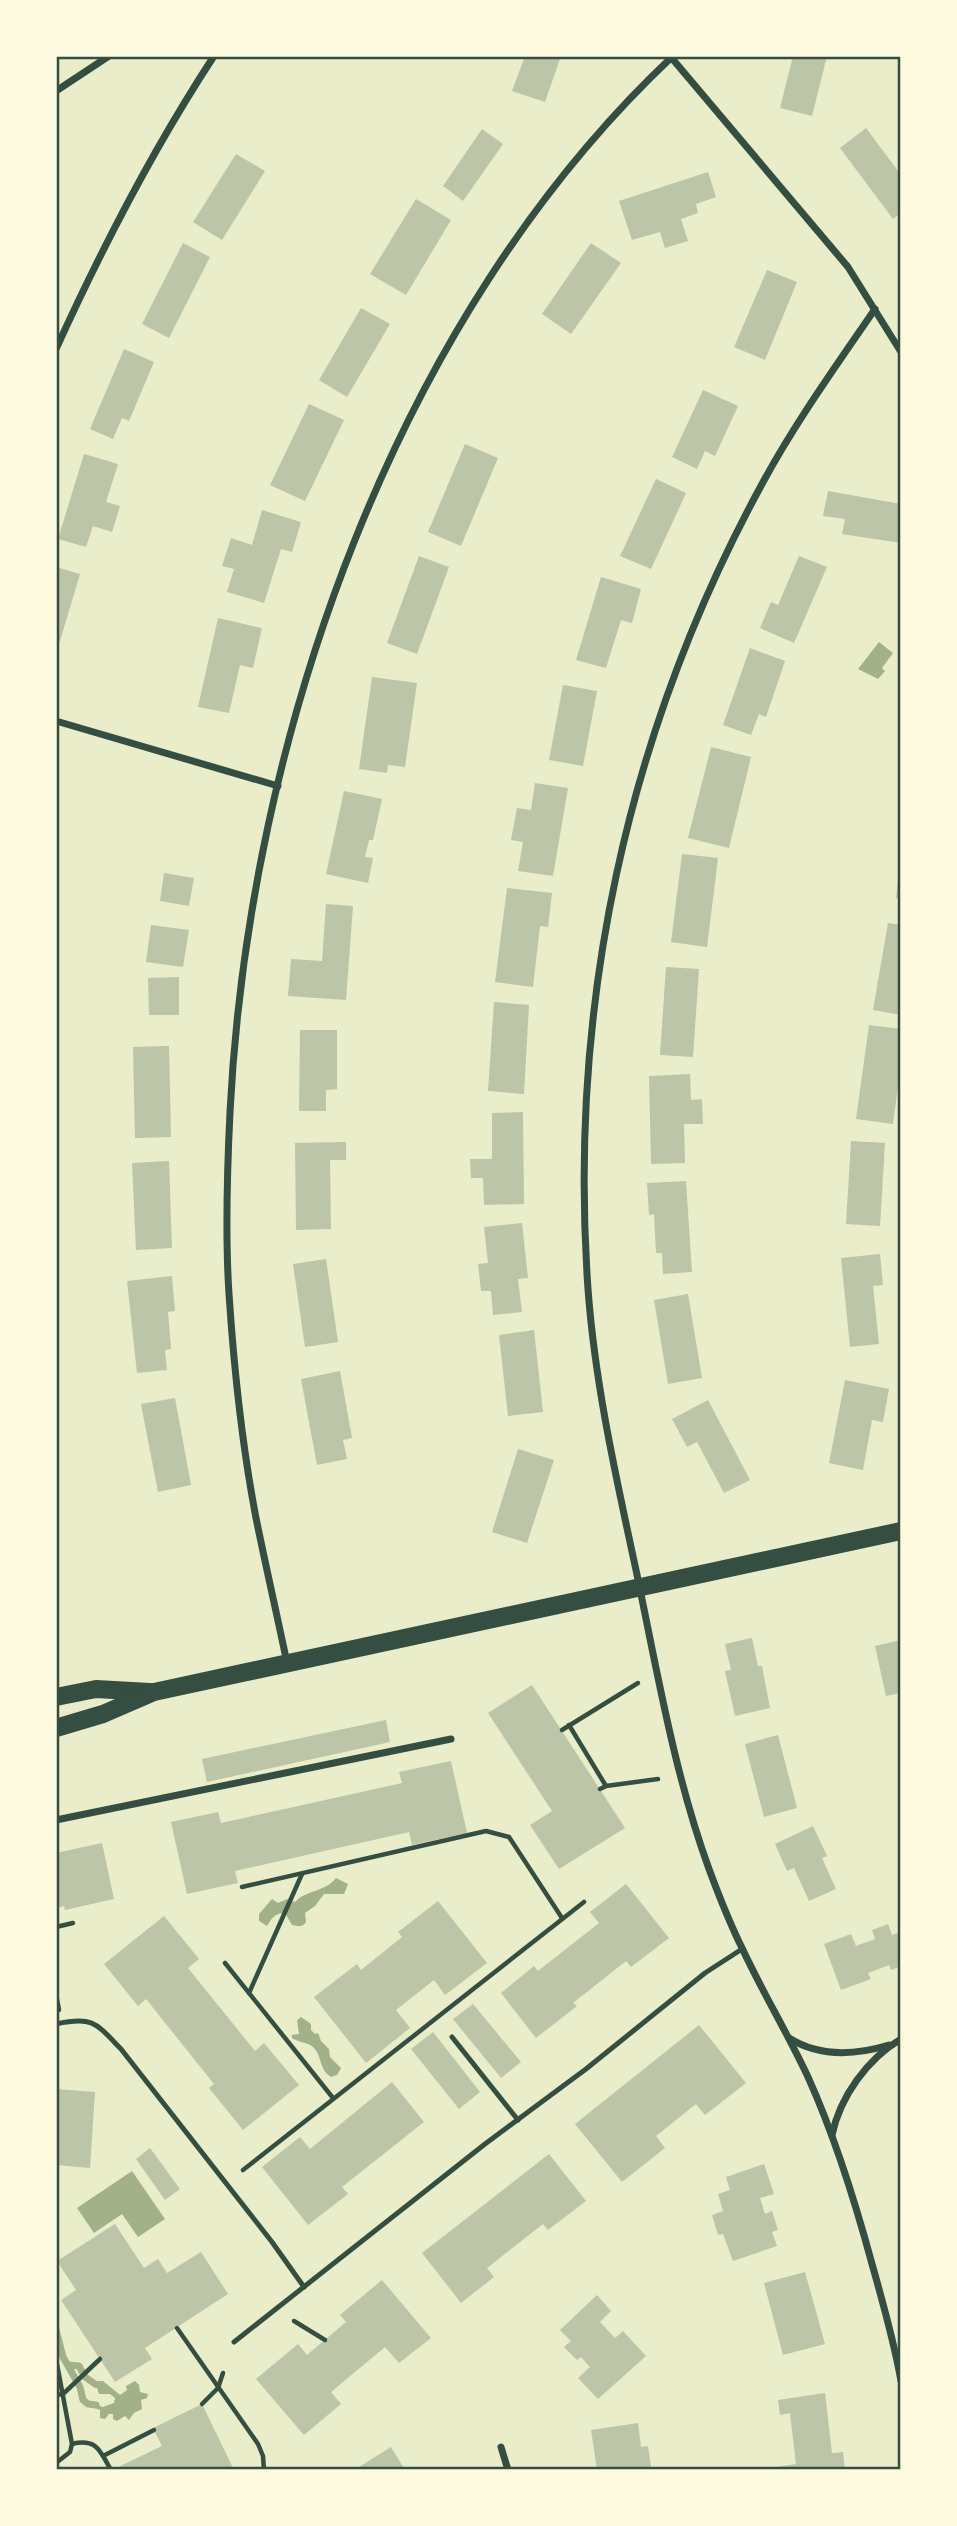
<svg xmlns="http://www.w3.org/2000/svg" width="957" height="2526" font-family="'Roboto Serif',serif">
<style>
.water{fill:#a3b18a}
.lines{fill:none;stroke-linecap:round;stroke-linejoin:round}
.stream{stroke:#a3b18a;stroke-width:7}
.building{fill:#bcc5a7}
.path{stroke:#344e41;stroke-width:4.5}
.service{stroke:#344e41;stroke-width:5}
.minor{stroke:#344e41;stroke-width:7}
.primary{stroke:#344e41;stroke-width:18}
.neatline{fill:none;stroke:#344e41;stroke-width:2.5}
</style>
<rect width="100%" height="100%" fill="#e9edc9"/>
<g class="water">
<path d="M879,642l14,11 -11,15 3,3 -7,8 -20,-10z"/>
<path d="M336,1878l12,6 -4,10h-20l-9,12 -10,7 1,9c-4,6 -8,4 -14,3l-7,-12c-10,0 -13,5 -18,13l-8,-5v-7l13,-15 6,4 9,-4 8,3c11,-12 30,-10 41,-24z"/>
<path d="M301,2017l10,7v6l4,4 3,-1 3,8 8,8 1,8 11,11 -4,7 -6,2c-10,-6 -9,-15 -14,-25 -6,-11 -16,-8 -25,-14v-3l7,-1 -2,-14z"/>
<path d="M132,2171l33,48 -27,18 -16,-23 -28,19 -17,-25z"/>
<path d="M97,2381h6l17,14 7,-5 -1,-4 9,-5 4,4 1,7 8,2 -1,4 -6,2 1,9 -8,4 -5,7 -4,-4 -8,5 -4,-2v-5h-4l-4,5 -5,-1v-8l-5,-2 1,-3 7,2 11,-4 1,-5 -5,-4h-11l-2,-6 -4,-1z"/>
</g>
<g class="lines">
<g class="stream">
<path d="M56,2330l7,27 17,30 3,13 5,4 8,1"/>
<path d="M68,2365l11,1 6,11 10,7"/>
</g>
</g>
<g class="building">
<path d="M525,56h36l-16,46 -33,-11z"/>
<path d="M793,56h34l-15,60 -32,-8z"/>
<path d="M866,128l35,47v38l-8,6 -53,-71z"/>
<path d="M482,129l21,15 -40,57 -20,-15z"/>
<path d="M236,154l29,17 -43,69 -29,-18z"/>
<path d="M708,172l8,25 -20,7 2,9 -17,6 7,22 -23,7 -5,-16 -28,8 -13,-39z"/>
<path d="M416,199l35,21 -45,75 -36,-21z"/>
<path d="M183,243l27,14 -41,81 -27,-14z"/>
<path d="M591,243l30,20 -50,71 -29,-20z"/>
<path d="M767,270l30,12 -32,78 -31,-13z"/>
<path d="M361,308l29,16 -43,73 -28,-17z"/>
<path d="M124,349l30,13 -25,59 -7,-3 -9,21 -23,-10z"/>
<path d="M703,390l35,16 -23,50 -10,-5 -8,18 -25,-12z"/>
<path d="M309,404l35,16 -39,81 -35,-16z"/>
<path d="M465,444l33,14 -37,88 -33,-14z"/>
<path d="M84,454l34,10 -12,38 14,4 -8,26 -19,-6 -7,21 -28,-8z"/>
<path d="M656,479l30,14 -35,76 -31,-13z"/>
<path d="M828,491l73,13v39l-59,-9 3,-15 -22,-3z"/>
<path d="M262,510l39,12 -9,30 -11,-3 -17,54 -37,-11 7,-23 -12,-3 9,-28 21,7z"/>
<path d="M419,556l30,11 -32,87 -30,-11z"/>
<path d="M799,556l28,11 -33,76 -34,-15 11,-26 7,3z"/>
<path d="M56,567l24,7 -23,77h-1z"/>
<path d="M601,577l40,12 -9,34 -11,-3 -15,48 -30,-8z"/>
<path d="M218,618l44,10 -9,40 -13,-3 -11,48 -31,-6z"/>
<path d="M750,648l35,13 -19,56 -7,-3 -8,21 -28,-10z"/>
<path d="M372,677l45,6 -12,84 -17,-2 -1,8 -28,-4z"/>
<path d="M563,685l34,6 -14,75 -34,-6z"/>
<path d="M711,747l40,10 -22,91 -41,-10z"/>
<path d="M535,783l33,5 -15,88 -35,-5 5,-29 -12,-2 6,-32 14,2z"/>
<path d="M344,791l38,8 -9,41h-4l-4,17 8,1 -5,25 -42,-9z"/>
<path d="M682,854l36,4 -11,89 -36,-5z"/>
<path d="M899,870h2v29l-5,-1z"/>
<path d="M164,873l30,5 -5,28 -29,-5z"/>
<path d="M507,888l45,5 -4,34 -8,-1 -7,61 -38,-5z"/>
<path d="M326,904l27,2 -7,94 -58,-4 3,-37 31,2z"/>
<path d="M888,923l13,2v90l-28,-5z"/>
<path d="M151,925l38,5 -6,37 -37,-5z"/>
<path d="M666,967l33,2 -6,88 -33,-2z"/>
<path d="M179,977v38h-30l-1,-37z"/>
<path d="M494,1002l35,3 -5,89 -36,-3z"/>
<path d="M869,1025l32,4v35l-8,60 -37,-5z"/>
<path d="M300,1030h37v59l-11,1v21h-27z"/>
<path d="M169,1046l2,91 -36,1 -2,-91z"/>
<path d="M690,1074l1,26 11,-1 1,25h-19l1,39 -34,1 -2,-88z"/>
<path d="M523,1112l1,92 -40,1 -1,-27h-12l-1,-19h22v-46z"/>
<path d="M851,1141l34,2 -5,83 -34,-2z"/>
<path d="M346,1142v18h-16l1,69 -35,1 -1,-87z"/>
<path d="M169,1161l3,87 -36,2 -4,-87z"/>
<path d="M686,1181l6,91 -29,2 -1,-21h-6l-2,-39 -5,1 -2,-32z"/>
<path d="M522,1223l6,55 -10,1 4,33 -29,3 -2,-24h-10l-3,-27 10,-1 -4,-36z"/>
<path d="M880,1254l3,31 -10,1 6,58 -29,3 -9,-89z"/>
<path d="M326,1259l12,83 -33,5 -12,-83z"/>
<path d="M172,1276l3,35 -7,1 3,37 -6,1 2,20 -30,3 -10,-92z"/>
<path d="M688,1294l14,84 -34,6 -14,-84z"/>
<path d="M534,1330l9,82 -35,4 -9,-81z"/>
<path d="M340,1371l12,67 -9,2 4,19 -30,6 -16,-86z"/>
<path d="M845,1380l44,9 -6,33 -11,-2 -9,50 -34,-7z"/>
<path d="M175,1398l16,87 -33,7 -17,-88z"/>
<path d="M708,1400l42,80 -26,13 -27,-51 -10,5 -15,-28z"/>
<path d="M518,1449l36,11 -27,83 -35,-11z"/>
<path d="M752,1638l6,28h4l8,42 -35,8 -10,-45 6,-1 -6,-26z"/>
<path d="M901,1640v53l-15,3 -11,-50z"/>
<path d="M532,1685l93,143 -66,41 -29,-44 22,-14 -64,-98z"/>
<path d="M386,1720l4,22 -183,40 -5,-23z"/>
<path d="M778,1735l19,73 -33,9 -19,-73z"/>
<path d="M451,1761l16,72 -55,12 -3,-13 -174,39 3,12 -51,11 -16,-72 47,-10 3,11 181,-40 -3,-11z"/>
<path d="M813,1826l14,30 -5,2 14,31 -27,12 -15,-33 -7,3 -12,-27z"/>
<path d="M102,1843l12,56 -49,11 -1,-4 -8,2v-55z"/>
<path d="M626,1884l43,54 -38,29 -5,-6 -53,42 4,3 -41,32 -35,-45 33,-27 4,5 61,-48 -9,-11z"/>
<path d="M438,1901l49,62 -42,32 -11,-15 -38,30 14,18 -44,35 -52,-66 43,-33 4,6 41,-33 -4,-5z"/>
<path d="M164,1916l35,43 -11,9 67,83 9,-8 35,42 -56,45 -34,-42 5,-4 -68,-85 -8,7 -34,-42z"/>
<path d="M888,1924l4,11 9,-3v34l-10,4 -2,-5 -21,8 3,6 -30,11 -17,-46 27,-10 5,12 19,-7 -3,-9z"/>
<path d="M473,2004l48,58 -20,16 -48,-59z"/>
<path d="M699,2025l47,58 -41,32 -9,-11 -40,32 9,12 -43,34 -47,-58z"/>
<path d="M433,2032l47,60 -21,17 -48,-60z"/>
<path d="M392,2082l32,40 -82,65 6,7 -40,31 -46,-58 38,-30 10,12z"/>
<path d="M56,2089l39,3 -5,76 -34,-3z"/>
<path d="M150,2148l30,41 -15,11 -29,-41z"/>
<path d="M549,2154l37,47 -38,29 -5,-6 -56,44 7,9 -33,26 -39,-50z"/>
<path d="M764,2164l10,30 -14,4 5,16 7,-3 6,19 -6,2 5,14 -44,15 -10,-27 -5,1 -6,-20 11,-4 -5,-17 12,-4 -4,-13z"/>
<path d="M115,2224l29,44 14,-9 9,14 34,-21 27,42 -83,54 7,11 -37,23 -54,-82 15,-10 -19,-29z"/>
<path d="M805,2272l20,72 -42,11 -19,-72z"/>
<path d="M382,2280l49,58 -32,25 -14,-16 -54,45 10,12 -37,31 -48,-56 42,-35 9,11 39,-33 -6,-7z"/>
<path d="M597,2295l14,16 -11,11 15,16 8,-7 23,25 -48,43 -20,-21 12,-11 -9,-10 -4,3 -13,-13 7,-6 -11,-11z"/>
<path d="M825,2393l7,60 11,-1 2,18h-68v-3l19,-3 -6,-51 -10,2 -2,-15z"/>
<path d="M202,2404l32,66h-122l50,-24 -9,-18z"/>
<path d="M638,2423l3,24 7,-1 3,21 -15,3h-39l-6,-40z"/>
<path d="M391,2447l14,23h-44l-2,-3z"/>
</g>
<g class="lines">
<g class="path">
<path d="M569,1725l37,61"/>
<path d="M562,1730l76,-47"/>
<path d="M600,1789l6,-3 52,-7"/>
<path d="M242,1887l244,-56 23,6 53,81"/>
<path d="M56,1927l17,-4"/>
<path d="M225,1963l108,135"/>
<path d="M249,1993l53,-119"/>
<path d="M56,1994l3,16"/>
<path d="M243,2170l341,-268"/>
<path d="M294,2321l31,19"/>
<path d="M177,2328l81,116 5,12 1,14"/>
<path d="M56,2359l16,85 -2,8 -14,11"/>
<path d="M56,2395l7,-1 37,-35"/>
<path d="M202,2404l16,-16 5,-15"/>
<path d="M72,2444c25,-6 28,7 39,26"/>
<path d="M103,2456l51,-26"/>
</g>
<g class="service">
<path d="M56,2024c37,-8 40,-1 65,25l151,193 32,45"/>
<path d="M452,2037l66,83"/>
<path d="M234,2342l251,-198 101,-75 119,-96 37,-24"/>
</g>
<g class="minor">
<path d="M670,56l178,211 53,85"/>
<path d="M56,91l53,-35"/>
<path d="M875,309c-39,57 -80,114 -113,175 -136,249 -194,523 -174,805 7,95 28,188 48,281 21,100 38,203 73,299 10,27 21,55 34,81 20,43 45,84 65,127 27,60 47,124 64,187 11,39 22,77 29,117"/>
<path d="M56,349c46,-101 97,-200 158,-293"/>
<path d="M56,721l222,65"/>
<path d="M287,1663c-10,-48 -21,-96 -31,-145 -14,-73 -22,-149 -27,-224 -4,-60 -2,-121 1,-182 19,-375 165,-795 443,-1056"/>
<path d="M56,1820l395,-81"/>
<path d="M789,2038c30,19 67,17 100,7"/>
<path d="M832,2135c8,-38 35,-76 69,-96"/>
<path d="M501,2447l7,23"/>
</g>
<g class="primary">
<path d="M56,1697l40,-8 54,3"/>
<path d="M56,1728l47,-14 51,-22 747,-161"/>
</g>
</g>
<rect width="957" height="2526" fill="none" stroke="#fefae0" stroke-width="116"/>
<rect x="58" y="58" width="841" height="2410" class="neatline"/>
</svg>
